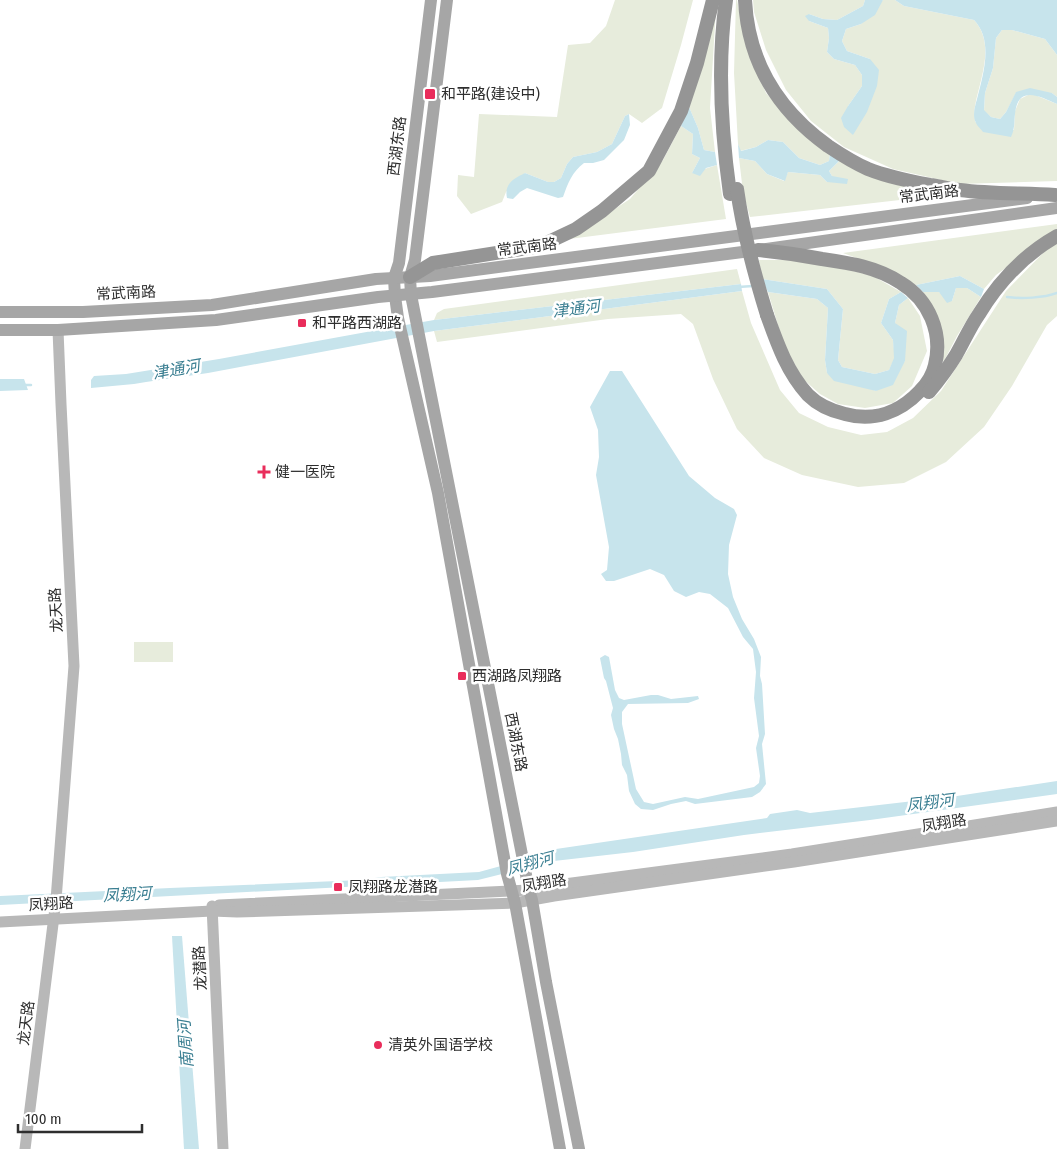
<svg xmlns="http://www.w3.org/2000/svg" width="1057" height="1149" font-family="'Fira Sans Condensed','Noto Sans SC',sans-serif">
<style>
.green{fill:#e7ecdc}
.water{fill:#c7e4ec}
.lines{fill:none;stroke-linecap:round;stroke-linejoin:round}
.stream{stroke:#c7e4ec;stroke-width:2.5}
.secondary{stroke:#b8b8b8;stroke-width:11}
.primary{stroke:#a6a6a6;stroke-width:12}
.highway{stroke:#959595;stroke-width:14}
.highway-bridge{stroke:#959595;stroke-width:14}
.poi-dot{fill:#e92d5b;stroke:#fff;stroke-width:2}
.labels{text-anchor:middle;stroke-width:5;stroke-linejoin:round;paint-order:stroke}
.poi-label{font-size:15px;fill:#2e2e2e;stroke:#fff;text-anchor:start}
.street-label{font-size:15px;fill:#2e2e2e;stroke:#fff}
.water-label{font-size:16px;font-style:italic;fill:#3b7f92;stroke:#fff}
</style>
<rect width="100%" height="100%" fill="#fff"/>
<g class="green">
<path d="M615,0h78l-12,45 -19,63 -20,15 -13,-9 -4,2 -13,28 -15,8 -24,5 -6,7 -6,14 -7,4h-6l-23,-9 -19,19 -4,10 -31,12 -14,-18 1,-21 16,2 5,-63 78,3 11,-72 22,-2 16,-17z"/>
<path d="M736,0h1l10,48 19,45 32,35 32,26 -1,7 -9,4 -21,-7 -16,-16 -15,-2 -12,7 -16,4 -2,-7 -4,-71z"/>
<path d="M753,0h112l-2,6 -26,14 -14,-1 -14,-5v7l19,7 1,10 -2,14 7,7 21,6 7,10v11l-14,20 5,29 17,-76 -23,-8 -5,-10 4,-12 15,-5 22,-24h12l9,6 70,14c22,24 6,59 1,86 -1,5 0,11 0,16l39,8 1,-19 5,-12 8,-4h7l22,9v77l-98,3 -66,-15 -49,-22 -33,-26 -25,-31 -20,-40 -12,-38z"/>
<path d="M716,8l-6,100 5,44 -11,-2 -6,-22 -9,-21z"/>
<path d="M1002,30h10l33,9 12,16v42l-5,-4h-36l-10,19 -6,7 -9,-2 -7,-6 1,-18 8,-25 3,-30z"/>
<path d="M681,126l12,8 -1,20 8,4 -8,15 25,-8 9,54 -157,20 61,-40 33,-39z"/>
<path d="M739,158l16,3 12,13 17,7 4,-9 32,3 7,7 5,-6 -3,-5 10,-10 87,28v8l-176,20 -7,-25z"/>
<path d="M1057,224v6l-61,45 -12,14 -24,-13 -44,9 -27,-15 -46,-17z"/>
<path d="M1057,243v73l-10,9 -35,61 -28,41 -38,35 -42,21 -46,4 -56,-12 -38,-17 -27,-29 -24,-50 -20,-55 -12,-10 -73,5 -171,23 -3,-11 308,-40 9,32 29,67 19,23 29,14 33,8 26,-3 26,-14 28,-27 65,-100 40,-41z"/>
<path d="M759,260h37l31,4 46,12 28,16 -12,7 -8,24 12,17 2,18 -6,12 -14,4 -33,-7 -4,-7 5,-51 -16,-20 -65,-10z"/>
<path d="M737,269l4,15 -307,36 3,-7 7,-4z"/>
<path d="M956,288h11l14,9 -24,39 -13,25 -5,-2 -16,-67h16l13,9z"/>
<path d="M768,292l49,7 11,9 -3,52 2,13 49,18 29,-30 -10,-38 4,-18 9,-7 12,18 7,35 -15,35 -19,17 -28,5 -27,-4 -18,-10 -17,-15 -19,-34z"/>
<rect x="134" y="642" width="39" height="20"/>
</g>
<g class="water">
<path d="M865,0h18l-8,15 -14,9 -15,5 -4,12 5,10 23,8 9,11 -2,16 -10,26 -14,23 -9,-8 -3,-9 7,-12 14,-20v-11l-7,-10 -21,-6 -7,-7 2,-14 -1,-10 -19,-7 -4,-5 4,-2 14,5 14,1 26,-14z"/>
<path d="M895,0h162v55l-12,-16 -33,-9h-10l-6,8 -3,30 -8,25 -1,17 7,7 9,2 6,-7 10,-20 14,-4 22,5 5,4v7c-17,-7 -39,-20 -42,10 -1,8 0,15 -4,23l-28,-5c-2,-3 -6,-6 -7,-9 -4,-7 -1,-17 1,-24 6,-24 17,-58 -3,-79l-70,-14z"/>
<path d="M689,107l9,21 6,22 11,2 2,13 -11,3 -6,8 -8,-3 8,-15 -8,-4 1,-20 -12,-8z"/>
<path d="M629,114l1,11 -6,15 -20,20 -11,3h-9c-12,9 -16,20 -21,34l-5,1 -31,-10 -7,4 -7,7 -6,-1c-3,-14 6,-19 18,-25l23,9h6l7,-4 6,-14 6,-7 24,-5 15,-8 13,-28z"/>
<path d="M768,140l15,2 16,16 21,7 9,-4 1,-7 9,7 -10,10 3,5 16,3 -1,5 -20,-2 -7,-7 -32,-3 -3,9 -18,-7 -12,-13 -16,-3 -1,-14 3,7 15,-4z"/>
<path d="M960,276l24,13 -3,8 -14,-9h-11l-4,13 -5,2 -8,-11h-16l-7,-7z"/>
<path d="M762,279l65,10 16,20 -5,51 4,7 33,7 14,-4 5,-12 -1,-18 -12,-17 8,-24 12,-7 7,6 -9,7 -4,18 12,8 -2,30 -12,24 -17,6 -42,-10 -7,-8 -2,-13 3,-52 -11,-9 -49,-7z"/>
<path d="M741,284l1,7 -308,40 -226,42 -62,9 -12,2 -43,4v-8l3,-4 32,-2 93,-15 164,-30 51,-9z"/>
<path d="M610,371h12l67,105 26,22 19,11 3,6 -8,30 -1,29 5,23 9,22 12,20 7,18 -1,19 2,8 3,50 -3,10 4,40 -6,8 -8,5 -57,7 -9,-3 -15,3 -18,6 -12,-1 -6,-5 -6,-13 -2,-16 -5,-10 -1,-11 -3,-15 -4,-10 -3,-14 2,-7 -7,-27 -2,-3 -4,-20 5,-3 4,2 6,33 4,8 5,2 27,-5h7l13,4 27,-3 1,3 -11,4 -60,1 -6,8v12l14,65 8,13 9,2 32,-7 13,2 56,-12 5,-4 1,-7 -4,-28 3,-12 -5,-38 2,-26 -3,-23 -10,-12 -15,-29 -18,-14 -11,-2 -13,5 -12,-6 -10,-16 -14,-6 -36,12h-8l-5,-7 6,-4 2,-23 -13,-72 3,-18 -1,-27 -8,-23z"/>
<path d="M0,379h24l4,11 -28,1z"/>
<path d="M1057,781v13l-187,26 -126,15 -111,17 -79,9 -76,19 -478,25v-9l170,-8 191,-8 20,-3 98,-5 74,-20 3,-3 211,-31 3,-4 27,-4 13,3 147,-17z"/>
<path d="M172,936h10l17,213h-15z"/>
</g>
<g class="lines">
<g class="stream">
<path d="M738,287l15,-1"/>
<path d="M1007,297c14,2 37,1 50,-4"/>
<path d="M24,385h7"/>
</g>
<g class="secondary">
<path d="M219,905l310,-15 20,-4 243,-32 265,-42"/>
<path d="M212,906l11,243"/>
<path d="M0,922l212,-11 25,1 278,-9 39,-7 240,-34 263,-41"/>
<path d="M25,1149l31,-249 18,-234 -13,-262 -3,-74"/>
</g>
<g class="primary">
<path d="M431,0l-32,263 -5,15 1,18 3,22 40,175 69,381 8,29 45,246"/>
<path d="M447,0l-32,260 -5,17 1,18 118,595 3,10 14,82 33,167"/>
<path d="M0,312h83l129,-7 164,-26 54,-3 597,-78"/>
<path d="M0,330h58l158,-10 162,-23 54,-5 326,-42 299,-42"/>
</g>
<g class="highway">
<path d="M726,0c-9,64 -5,130 4,194"/>
<path d="M745,0c3,62 33,110 83,146 12,8 26,17 40,23 20,8 41,12 62,16 10,1 20,4 30,5 31,4 63,3 95,5"/>
<path d="M758,250c21,2 43,5 64,9 28,4 55,8 79,24 28,17 42,50 34,82 -2,9 -8,19 -15,26 -20,21 -46,31 -75,23 -13,-3 -27,-9 -37,-19 -21,-23 -31,-52 -41,-80"/>
<path d="M410,277l23,-14 107,-17 36,-17 26,-18 47,-40 32,-60 16,-48 16,-63"/>
<path d="M929,392c10,-12 19,-24 27,-37 8,-14 14,-28 23,-41 19,-31 46,-60 78,-78"/>
</g>
<path class="highway-bridge" d="M737,189c6,43 17,84 30,126"/>
</g>
<g class="poi-dot">
<rect x="424" y="88" width="12" height="12" rx="2.5"/>
<rect x="297" y="318" width="10" height="10" rx="2.5"/>
<path d="M261.5 464.5h5v5h5v5h-5v5h-5v-5h-5v-5h5z"/>
<rect x="457" y="671" width="10" height="10" rx="2.5"/>
<rect x="333" y="882" width="10" height="10" rx="2.5"/>
<circle cx="378" cy="1045" r="5"/>
</g>
<g class="labels">
<g class="poi-label">
<text x="441" y="99">和平路(建设中)</text>
<text x="312" y="328">和平路西湖路</text>
<text x="275" y="477">健一医院</text>
<text x="472" y="681">西湖路凤翔路</text>
<text x="348" y="892">凤翔路龙潜路</text>
<text x="388" y="1050">清英外国语学校</text>
</g>
<g class="street-label">
<text transform="translate(397 146) rotate(-83)" y="5">西湖东路</text>
<text transform="translate(929 194) rotate(-7)" y="5">常武南路</text>
<text transform="translate(527 247) rotate(-7)" y="5">常武南路</text>
<text transform="translate(126 293) rotate(-3)" y="5">常武南路</text>
<text transform="translate(56 610) rotate(-93)" y="5">龙天路</text>
<text transform="translate(516 742) rotate(79)" y="5">西湖东路</text>
<text transform="translate(944 823) rotate(-9)" y="5">凤翔路</text>
<text transform="translate(544 883) rotate(-9)" y="5">凤翔路</text>
<text transform="translate(51 904) rotate(-3)" y="5">凤翔路</text>
<text transform="translate(200 968) rotate(-93)" y="5">龙潜路</text>
<text transform="translate(26 1023) rotate(-83)" y="5">龙天路</text>
</g>
<g class="water-label">
<text transform="translate(576 308) rotate(-7)" y="6">津通河</text>
<text transform="translate(176 369) rotate(-10)" y="6">津通河</text>
<text transform="translate(930 802) rotate(-7)" y="6">凤翔河</text>
<text transform="translate(530 863) rotate(-15)" y="6">凤翔河</text>
<text transform="translate(127 894) rotate(-3)" y="6">凤翔河</text>
<text transform="translate(185 1044) rotate(-94)" y="6">南周河</text>
</g>
</g>
<path d="M18 1124v8h124v-8" fill="none" stroke="#2e2e2e" stroke-width="2.5"/>
<text x="25" y="1124" font-size="15" fill="#2e2e2e" stroke="#ffffff" stroke-width="4" paint-order="stroke">100 m</text>
</svg>
